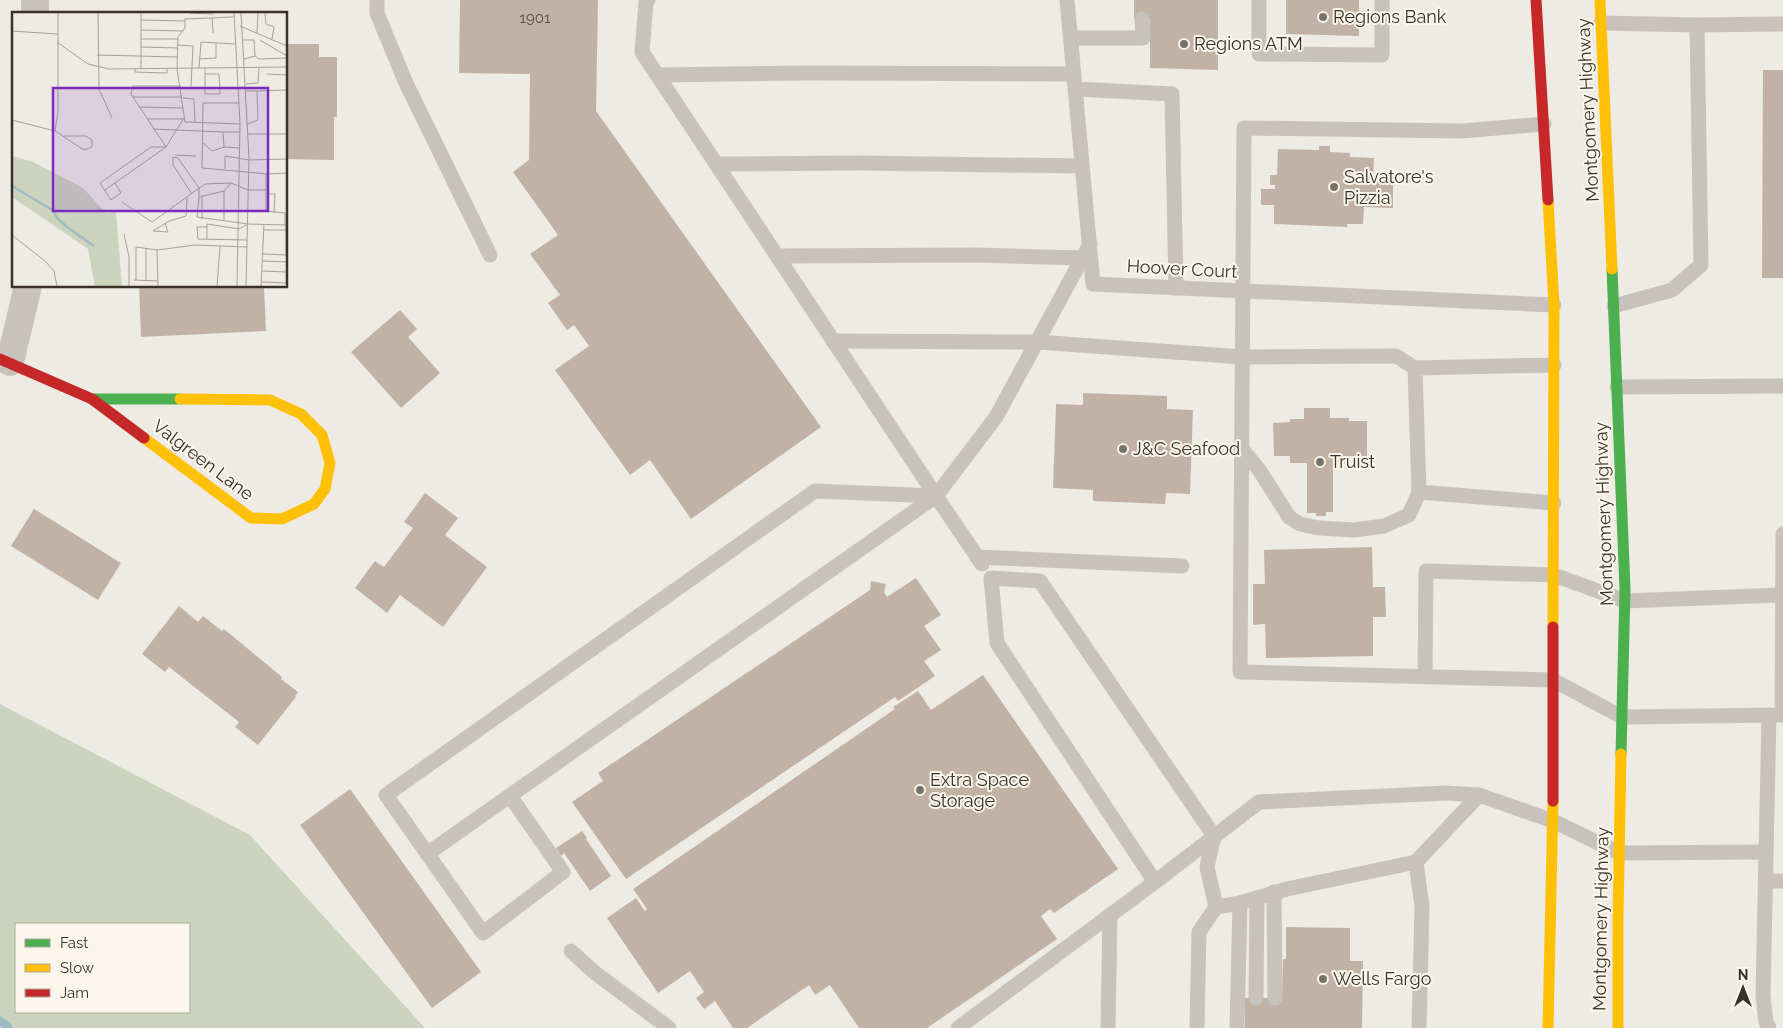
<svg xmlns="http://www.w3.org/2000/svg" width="1783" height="1028" font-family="Raleway,sans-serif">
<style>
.green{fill:#ccd4be;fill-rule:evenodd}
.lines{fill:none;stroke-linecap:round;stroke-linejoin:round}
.stream{stroke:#a0bbc0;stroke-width:9}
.building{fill:#c1b2a5}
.lane{stroke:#c7c3bc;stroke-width:15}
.street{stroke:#c7c3bc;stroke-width:28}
.fast{stroke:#4caf50;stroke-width:11}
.slow{stroke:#ffc107;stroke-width:11}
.jam{stroke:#c62828;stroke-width:11}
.poi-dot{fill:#78726b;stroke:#faf6eb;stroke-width:2}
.labels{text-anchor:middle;stroke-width:4;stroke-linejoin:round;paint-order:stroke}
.number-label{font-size:15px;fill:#5b5149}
.poi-label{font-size:18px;fill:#39312a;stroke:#faf6eb;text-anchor:start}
.street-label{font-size:18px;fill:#39312a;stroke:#faf6eb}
.inset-river{fill:none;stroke:#a0bbc0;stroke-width:2.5}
.inset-road{fill:none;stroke:#a6a19a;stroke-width:1}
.view{fill:#7b2cbf;fill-opacity:0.15;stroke:#7b2cbf;stroke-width:2.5}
.inset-edge{fill:none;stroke:#39312a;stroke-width:2.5}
</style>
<rect width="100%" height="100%" fill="#eeebe4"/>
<path class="green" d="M0,704l250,131 175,193h-425zM16,924h173v88h-173z"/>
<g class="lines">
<path class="stream" d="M0,1021l7,5 1,2"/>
</g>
<g class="building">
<path d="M460,0h138l-2,111 225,316 -130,92 -41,-59 -20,15 -75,-105 34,-24 -15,-21 -7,5 -19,-27 12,-8 -30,-41 28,-19 -45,-63 16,-12 1,-86 -71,-1z"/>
<path d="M1134,0h84v70l-68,-2v-49h-16z"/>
<path d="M1286,0h73v36l-73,-2z"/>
<path d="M286,44h33v13h18v60h-3v43l-48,-1z"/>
<path d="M1763,70h20v208h-21z"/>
<path d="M1319,146h11v6l20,1v4l24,1 -1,22 20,1v27l-29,-1 -1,17h-16v3l-73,-3v-19h-13v-16h14v-4h-5v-10h7l1,-26 41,1z"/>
<path d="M139,286h125l2,45 -125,6z"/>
<path d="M400,310l17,19 -9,8 32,36 -39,35 -50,-56z"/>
<path d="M1083,393l84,3v13l26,1 -3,84 -24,-1 -1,11 -72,-3v-11l-40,-2 3,-84 27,1z"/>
<path d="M1304,408h26v10h19v3h18v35h-17v5l-2,2h-15v49h-7v4h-10v-3h-9v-50h-17v-7h-16l-1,-33 17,-1v-3h14z"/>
<path d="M425,493l33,25 -13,17 42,32 -44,60 -43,-32 -13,18 -32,-25 20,-27 9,6 29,-39 -9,-6z"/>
<path d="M34,509l87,54 -23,37 -87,-54z"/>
<path d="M1372,547l1,40h12l1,30h-13v39l-107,2 -1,-34 -12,1v-41h12l-1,-34z"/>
<path d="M916,578l25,37 -17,11 17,24 -17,11 11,15 -37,25 -3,-4 -269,182 -54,-77 31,-21 -5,-8 272,-183 1,-9 15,3 -2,8 3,5z"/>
<path d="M179,606l19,16 5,-6 19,15 2,-2 58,48 -1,2 17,13 -3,4 1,1 -38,48 -23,-18 4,-5 -70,-55 -4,5 -23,-18z"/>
<path d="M983,675l135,194 -64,44 -4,-4 -9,7 16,23 -130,89h-68l-29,-43 -15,10 -6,-10 -62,43h-14l-18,-27 -11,8 -8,-11 8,-6 -14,-21 -32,22 -51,-75 29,-20 9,13 2,-2 -14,-20 262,-180 -2,-2 25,-16 13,19z"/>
<path d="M350,789l131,183 -49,36 -132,-183z"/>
<path d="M582,831l5,7 -1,1 25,37 -21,15 -26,-38 -3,3 -5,-8z"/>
<path d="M1286,927l64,1v33h13l-1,67h-117v-30h37l1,-39h3z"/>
</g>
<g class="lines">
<g class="lane">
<path d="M377,0v13l28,68 85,174"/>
<path d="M648,0l-2,2 -4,50 294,444 60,-79 94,-173"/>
<path d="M1067,0l26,284 461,21"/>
<path d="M1259,0v54l123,1v-55"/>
<path d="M1601,23l96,2 4,240 -29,25 -58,16"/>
<path d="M1697,25l86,-1"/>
<path d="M1071,38h72l-1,-19"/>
<path d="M657,75l152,-2 265,1"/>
<path d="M1076,89l96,5 4,194"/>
<path d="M1544,124l-82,7 -218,-3 -4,544 313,8 69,37 160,-2 1,-181"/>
<path d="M716,164l143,-1 223,3"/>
<path d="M777,256l199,-1 106,3"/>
<path d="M833,341l205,1 204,15 154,-1 19,12"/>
<path d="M1617,387l166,-1"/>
<path d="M1241,448l19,23 29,46 11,7 19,4 35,2 30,-4 25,-11 10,-23"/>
<path d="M936,496l46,68"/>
<path d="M1554,503l-135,-11 -4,-124 139,-3"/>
<path d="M977,557l205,9"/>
<path d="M1425,676l1,-105 128,4 71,26 158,-6"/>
<path d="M1769,715l-6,281 3,26 3,6"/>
<path d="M510,796l53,76 -80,61 -97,-138 429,-304 121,5"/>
<path d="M427,854l509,-358"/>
<path d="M1765,881h18"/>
<path d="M1155,882l-158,-239 -6,-65 49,3 174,255 -7,31 9,40"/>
<path d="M1274,892l1,106"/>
<path d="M571,951l23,21 75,56"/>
<path d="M1256,998l1,-100"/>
<path d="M958,1028l197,-146 104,-80 187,-9 33,2 74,26 66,32 147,-1"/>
<path d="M1108,1028l2,-112"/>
<path d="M1197,1028l2,-96 17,-25 24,-4 47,-14 129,-27"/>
<path d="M1237,1028l3,-125"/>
<path d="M1419,1028l3,-121 -6,-45 63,-67"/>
</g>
<g class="street">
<path d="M35,0v14"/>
<path d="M10,362l18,-76"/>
</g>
<g class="fast">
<path d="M1612,269l13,320 -4,165"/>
<path d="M92,399h88"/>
</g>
<g class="slow">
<path d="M1600,0l12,269"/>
<path d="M1548,200l6,105 -1,322"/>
<path d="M144,438l107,80 31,1 32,-15 11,-15 5,-26 -8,-28 -21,-21 -31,-14 -90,-1"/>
<path d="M1548,1028l5,-227"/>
<path d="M1618,1028v-112l3,-162"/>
</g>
<g class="jam">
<path d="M1536,0l12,200"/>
<path d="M0,359l92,40 52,39"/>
<path d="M1553,801v-174"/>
</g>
</g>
<g class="poi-dot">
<circle cx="1323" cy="17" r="5"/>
<circle cx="1184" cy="44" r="5"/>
<circle cx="1334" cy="187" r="5"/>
<circle cx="1123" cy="449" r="5"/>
<circle cx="1320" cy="462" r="5"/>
<circle cx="920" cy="790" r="5"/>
<circle cx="1323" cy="979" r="5"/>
</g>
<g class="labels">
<g class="number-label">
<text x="535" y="23">1901</text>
</g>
<g class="poi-label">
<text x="1333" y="23">Regions Bank</text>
<text x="1194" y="50">Regions ATM</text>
<text x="1344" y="183">Salvatore's<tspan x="1344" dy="21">Pizzia</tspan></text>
<text x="1133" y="455">J&amp;C Seafood</text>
<text x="1330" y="468">Truist</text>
<text x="930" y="786">Extra Space<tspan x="930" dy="21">Storage</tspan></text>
<text x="1333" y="985">Wells Fargo</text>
</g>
<g class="street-label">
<text transform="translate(1588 110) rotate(-93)" y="6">Montgomery Highway</text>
<text transform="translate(1182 269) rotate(3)" y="6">Hoover Court</text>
<text transform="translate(203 460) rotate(37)" y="6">Valgreen Lane</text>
<text transform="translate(1604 514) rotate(-92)" y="6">Montgomery Highway</text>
<text transform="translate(1601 919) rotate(-89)" y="6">Montgomery Highway</text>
</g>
</g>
<g transform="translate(12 12)">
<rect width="275" height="275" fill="#eeebe4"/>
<path d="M0,144l21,6 50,26 23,25 10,-2 6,75h-27l-7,-37 -76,-52z" fill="#ccd4be"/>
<path class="inset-river" d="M0,174l42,25 2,6 11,10 27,19"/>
<path class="inset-road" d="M86,1l1,76 13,29M178,1l23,1M222,1l6,111 -3,162M229,1l8,145 -3,128M253,1l1,11 8,3 -2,12M222,5l-49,2v9l-7,9 -1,32 8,53 55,2M200,6l1,15M129,8l44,1M228,14l47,20M129,18l42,1M0,19l45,3M245,21l1,-20M129,27h37M231,28h11l1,16 -11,3M248,28l27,16M45,30l31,22 21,5 178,-2M166,33l15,1 -2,40M129,35l37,1M85,43l81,2M243,44l4,3 28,-1M187,47l17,-1v-15M187,56l2,-26 35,2M123,57v3l32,1v-4M129,57v-56M193,62h14l1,20h-15v-26M255,62l20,1M234,72l12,-1 1,-15M169,74h-48l-2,8 35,53 18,-29M234,79h11l1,29 -11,4M245,79l30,-1M120,85h50M171,86l11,1 1,23M227,91h-36l-1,65 66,6v-40M127,95l44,1M135,107h36M0,108l43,11 29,19 8,-3v-7l-6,-4h-22M141,117l70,3M43,119l3,-19v-99M236,122h39M191,131l9,8 12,-4M228,136l-16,-1 -1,-15h17M163,143l21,1M213,157v-13l24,4 37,-1M254,162v37l19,2v12M256,162l19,-1M103,171l6,10 -10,7 -11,-17 51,-36h15M93,178l61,-43M275,178v23M180,182l-19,-29v-8l5,1 21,30v9M254,182h9l-1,19M110,190l30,20 53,-38 26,-1 17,7h18M190,207v-23M212,208v-29l7,-8M153,211l3,9 -15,-1 16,-10 17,-5 1,-18M236,212l38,1M195,215h-10l1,12 49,1M252,218h22M112,222l5,23v29M0,223l33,26 9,10 3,15M195,227v-15l32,5 9,-5 -51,-7 2,-20 25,-6M251,242l24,1M274,243v-30M251,249l24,1M250,259l25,1M122,268l24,1M124,268v-33l21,3M134,268v-32M250,270l25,1M146,274l-1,-36 38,-5 52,2M205,274l3,-40M249,274l3,-62"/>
<path class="view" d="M41,76h215v123h-215z"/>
<rect width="275" height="275" class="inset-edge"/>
</g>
<rect x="15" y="923" width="175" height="90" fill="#faf6eb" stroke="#ada79e"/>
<rect x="25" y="939" width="25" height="8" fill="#4caf50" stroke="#ada79e"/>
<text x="60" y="948" font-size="15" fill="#39312a">Fast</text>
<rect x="25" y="964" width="25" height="8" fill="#ffc107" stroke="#ada79e"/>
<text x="60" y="973" font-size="15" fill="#39312a">Slow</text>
<rect x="25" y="989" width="25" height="8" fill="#c62828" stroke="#ada79e"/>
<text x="60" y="998" font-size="15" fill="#39312a">Jam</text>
<g transform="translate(1743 988)" stroke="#faf6eb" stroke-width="4" paint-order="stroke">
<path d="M0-4L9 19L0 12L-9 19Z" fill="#39312a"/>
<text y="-8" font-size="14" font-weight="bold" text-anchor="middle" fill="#39312a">N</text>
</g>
</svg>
